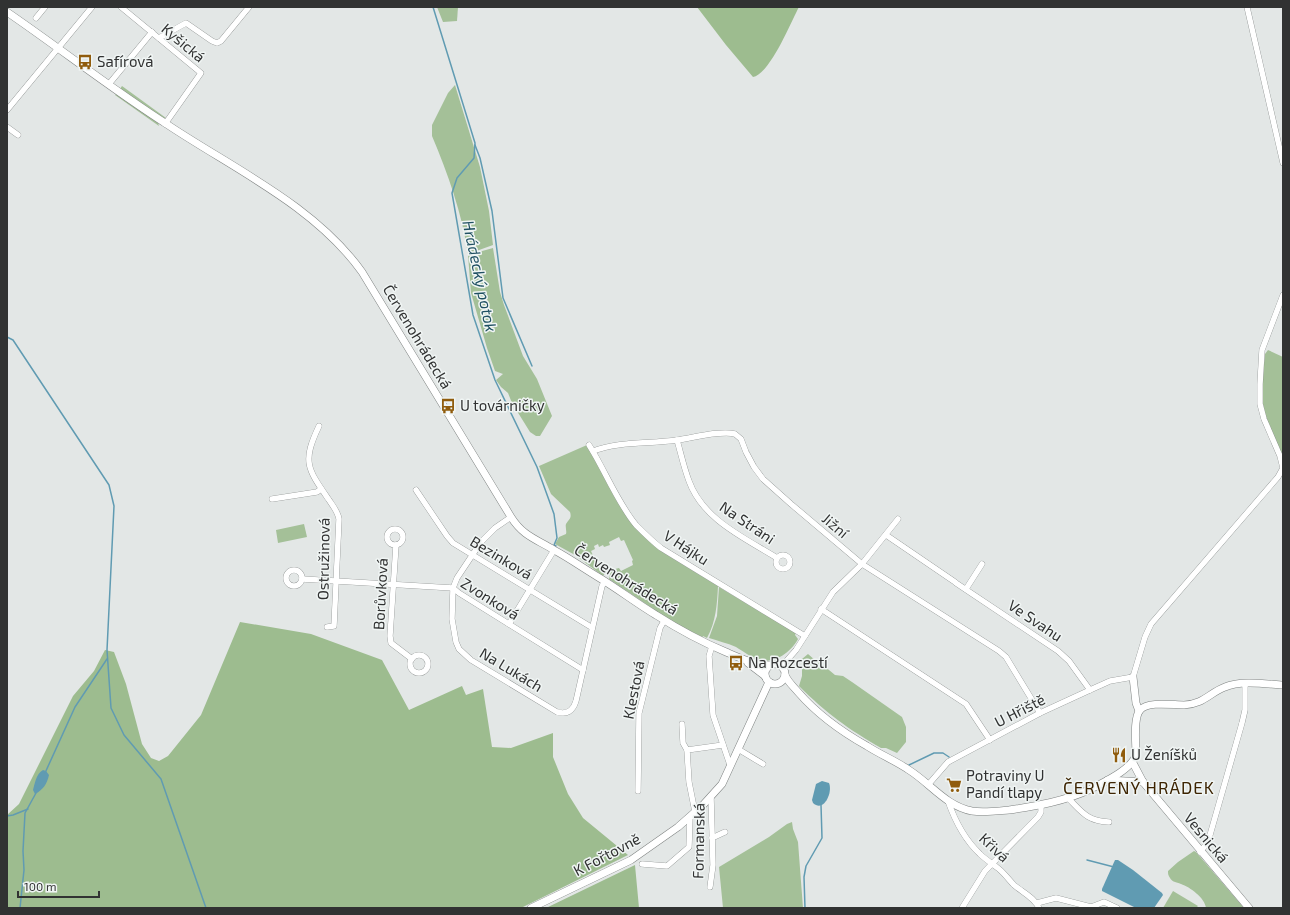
<svg xmlns="http://www.w3.org/2000/svg" width="1290" height="915" font-family="'Exo 2',sans-serif">
<style>
.green{fill:#a4c098}
.forest{fill:#9dbc8f}
.water{fill:#609bb2}
.lines{fill:none;stroke-linecap:round;stroke-linejoin:round}
.stream{stroke:#609bb2;stroke-width:1.5}
.minor-casing{stroke:#7f8382;stroke-width:6}
.tertiary-casing{stroke:#7f8382;stroke-width:8}
.minor{stroke:#fff;stroke-width:5.5}
.tertiary{stroke:#fff;stroke-width:7}
.labels{text-anchor:middle;stroke-width:3;stroke-linejoin:round;paint-order:stroke}
.street-label{font-size:15px;fill:#313232;stroke:#f0f5f4}
.poi-label{font-size:15px;fill:#313232;stroke:#f0f5f4;text-anchor:start}
.water-label{font-size:16px;font-style:italic;fill:#1f5062;stroke:#f0f5f4}
.quarter-label{font-size:17px;letter-spacing:1px;fill:#3d2402;stroke:#f0f5f4}
</style>
<rect width="100%" height="100%" fill="#e3e7e6"/>
<g class="green">
<path d="M437,7h21l-1,14 -14,1z"/>
<path d="M455,85l25,82 9,44 4,34 -25,9c-6,-41 -20,-80 -36,-118v-11l16,-32z"/>
<path d="M122,86l44,32h-3l-43,-29z"/>
<path d="M117,93l41,30 1,3 -44,-31z"/>
<path d="M493,248l7,44 4,13 19,51 14,23 15,37 -12,20h-4l-6,-4 -18,-29 -4,-10 -7,-6 -5,-7 7,-6 -8,-3 -8,-23 -16,-55 -3,-38z"/>
<path d="M1268,350l15,7v101l-17,-41 -3,-13v-30l2,-20z"/>
<path d="M587,445l20,37 16,26 41,45 54,33c-1,19 -2,35 -11,52l-4,-2 -1,2 -34,-19 -59,-40 2,-9 8,-2 2,3 12,-6 -1,-4 1,-1 -9,-20 -3,1 -2,-4 -10,5 1,3 -6,2 -1,-2 -4,2 -1,-3 -4,2 1,3 -4,2 9,20 4,-2 1,4 -2,3 -28,-21 -20,-11 4,-7 7,-3c1,-3 -1,-7 0,-10 3,-5 6,-6 4,-12l-19,-18 -12,-28z"/>
<path d="M304,524l3,13 -29,6 -2,-13z"/>
<path d="M719,587l77,46 -1,2 3,4c-7,13 -22,24 -37,21 -9,-2 -17,-8 -25,-13 -9,-4 -18,-6 -27,-9l8,-22z"/>
<path d="M808,654l8,7 7,4 12,10 8,1 9,6 50,35 4,10v15l-9,11 -11,-5h-5c-33,-19 -55,-35 -82,-62l3,-10v-17z"/>
<path d="M792,822l1,7 5,13 5,66h-80l-4,-41 50,-30 18,-13z"/>
<path d="M1194,851l2,1 48,56h-38c-1,-10 -16,-21 -25,-24 -5,-2 -9,-2 -11,-6 -2,-3 -2,-4 -2,-7l10,-9z"/>
<path d="M1173,891l25,15 -2,2h-33z"/>
</g>
<g class="forest">
<path d="M697,7h102c-8,15 -29,67 -46,70l-27,-32z"/>
<path d="M240,622l71,12 71,26 27,50 53,-24 4,9 17,-6 9,58 19,1 42,-15v24l15,37 15,24 45,37 -107,53h-514v-93l12,-11 54,-108 21,-25 11,-21 9,2 12,32 16,60 9,14 8,3 9,-5 33,-41z"/>
<path d="M635,865l4,43h-93z"/>
</g>
<g class="water">
<path d="M43,770l3,1 3,4c-2,9 -6,15 -14,19l-2,-4c2,-7 3,-16 10,-20z"/>
<path d="M822,781l7,2c4,9 -5,30 -16,20l-1,-3 4,-16z"/>
<path d="M1115,860h3l15,10 29,23 1,2 -9,13h-18l-34,-17v-2z"/>
</g>
<g class="lines">
<g class="stream">
<path d="M433,7l42,136 -1,15 -17,20 -5,15 21,122 22,65 42,87 17,47 3,24 -3,7 2,1"/>
<path d="M475,145l5,13 12,53 11,87 29,68"/>
<path d="M7,337l6,3 96,145 5,21 -7,144 4,58 13,27 37,44 45,129"/>
<path d="M909,765l25,-12h9l6,4"/>
<path d="M45,773l30,-66 32,-48"/>
<path d="M7,816l6,-1 15,-6"/>
<path d="M1087,860l27,7"/>
<path d="M20,908l4,-38 -1,-19 2,-38 11,-20"/>
<path d="M805,908l-1,-31 2,-11 16,-28 -1,-33"/>
</g>
<g class="minor-casing">
<g id="minor">
<path d="M121,7l80,66 -36,51"/>
<path d="M1247,7l36,156"/>
<path d="M36,18l9,-11"/>
<path d="M159,38l27,-15 26,18 5,2 4,-2 28,-34"/>
<path d="M109,84l43,-52"/>
<path d="M7,110l85,-103"/>
<path d="M7,127l11,8"/>
<path d="M319,426c-17,36 -12,42 10,74 4,6 9,12 10,19l-5,107 -7,1"/>
<path d="M677,440c4,14 7,28 12,41 14,39 56,57 88,77"/>
<path d="M589,445c16,25 28,57 47,80 8,8 16,16 25,23l144,88"/>
<path d="M593,451c26,-10 57,-7 84,-11 15,-2 44,-10 58,-6l6,5 5,13 8,15 9,12 28,25 71,60 137,87 7,6 34,56"/>
<path d="M416,490l31,46 6,7 138,84"/>
<path d="M272,499l45,-7 4,-3"/>
<path d="M511,517l-16,11 -14,14 -24,36 -4,10 -1,31 4,23 3,7 12,11 86,52c10,3 16,-1 19,-11l26,-115 3,-5"/>
<circle cx="395" cy="537" r="8"/>
<path d="M886,535l69,47"/>
<path d="M396,545l-6,91 1,7 21,16"/>
<circle cx="783" cy="562" r="7"/>
<circle cx="294" cy="578" r="8"/>
<path d="M302,579l151,9 6,5 124,77"/>
<path d="M956,583l102,68 11,10 21,29"/>
<path d="M966,589l16,-25"/>
<path d="M821,609l145,95 24,36"/>
<path d="M509,624l45,-74"/>
<path d="M712,646l-3,10 4,59 17,50"/>
<circle cx="419" cy="664" r="9"/>
<path d="M782,666l14,-16 37,-58 29,-28 36,-45"/>
<path d="M682,724l1,19 4,7"/>
<path d="M738,749l25,15"/>
<path d="M928,785l20,-23 92,-49 50,-23 20,-9 23,-4 12,-40 6,-13 127,-147 5,-9 -3,-12 -16,-37 -4,-15v-20l2,-34 21,-55"/>
<path d="M638,791l1,-78 21,-85 4,-7"/>
<path d="M1068,798c14,14 19,23 41,24"/>
<path d="M948,801c7,20 16,38 32,53 6,6 13,10 19,15 6,5 10,11 15,16 8,7 21,13 25,23"/>
<path d="M695,812l-6,-30 -2,-32 36,-5"/>
<path d="M712,838l13,-6"/>
<path d="M1200,852l8,-10 34,-119 3,-13v-26"/>
<path d="M642,864l25,2 22,-19 1,-30"/>
<path d="M710,887l3,-22 -2,-69"/>
<path d="M1037,903l19,-5 35,9 13,-5 13,6"/>
<path d="M962,908l23,-37 53,-54 3,-5v-7"/>
</g>
</g>
<g class="tertiary-casing">
<g id="tertiary">
<path d="M7,12c54,37 106,78 161,113 66,44 147,81 194,147l149,245c12,19 25,22 43,33 15,8 29,18 44,27 20,12 38,26 58,38 22,14 46,27 70,37 14,6 29,13 44,13"/>
<path d="M748,663l17,13"/>
<circle cx="775" cy="674" r="10"/>
<path d="M785,675c3,7 8,11 13,17 19,22 44,40 69,54 14,9 29,15 42,24 22,14 37,36 63,41 12,2 25,0 37,-1 28,-4 56,-9 82,-21 13,-7 40,-19 45,-34 0,-11 -3,-37 4,-45 8,-9 32,-5 44,-5 20,-1 25,-12 41,-18 16,-7 41,-3 58,-2"/>
<path d="M1133,677l3,26 3,8"/>
<path d="M1133,763l10,19 106,126"/>
<path d="M1108,780l35,2"/>
<path d="M531,908l100,-48 47,-33 25,-22 19,-21 47,-102"/>
</g>
</g>
<use href="#minor" class="minor"/>
<use href="#tertiary" class="tertiary"/>
</g>
<defs>
<g id="bus-bare" transform="scale(1.2)"><path d="M-5-6H5V4H4V6H2V4H-2V6H-4V4H-5ZM-3.5-4V0h7V-4ZM-3.5 1.2v1.5H-2V1.2ZM2 1.2v1.5H3.5V1.2Z" fill="#905c0d" stroke="#f0f5f4" stroke-width="2.5" paint-order="stroke"/></g>
<g id="restaurant-bare" transform="scale(1.2)"><path d="M-5-6h1v4h1v-4h1v4h1v-4h1v5L-1.5 .5V6h-2V.5L-5-1ZM5-6V6H3V1.5H1.5Q1.5-4 5-6Z" fill="#905c0d" stroke="#f0f5f4" stroke-width="2.5" paint-order="stroke"/></g>
<g id="supermarket-bare" transform="scale(1.2)"><path d="M-6-5.5h2.5l.6 2H6L4.5 2H-2.5L-4.4-4H-6ZM-1.5 3.2a1.3 1.3 0 1 0 .1 0ZM3 3.2a1.3 1.3 0 1 0 .1 0Z" fill="#905c0d" stroke="#f0f5f4" stroke-width="2.5" paint-order="stroke"/></g>
</defs>
<g fill-rule="evenodd">
<use href="#bus-bare" x="85" y="62"/>
<use href="#bus-bare" x="448" y="406"/>
<use href="#bus-bare" x="736" y="663"/>
<use href="#restaurant-bare" x="1119" y="755"/>
<use href="#supermarket-bare" x="954" y="785"/>
</g>
<g class="labels">
<g class="street-label">
<text transform="translate(183 43) rotate(40)" y="5">Kyšická</text>
<text transform="translate(417 337) rotate(59)" y="5">Červenohrádecká</text>
<text transform="translate(747 523) rotate(34)" y="5">Na Stráni</text>
<text transform="translate(835 526) rotate(40)" y="5">Jižní</text>
<text transform="translate(686 548) rotate(33)" y="5">V Hájku</text>
<text transform="translate(501 558) rotate(31)" y="5">Bezinková</text>
<text transform="translate(324 559) rotate(-89)" y="5">Ostružinová</text>
<text transform="translate(626 580) rotate(32)" y="5">Červenohrádecká</text>
<text transform="translate(381 594) rotate(-87)" y="5">Borůvková</text>
<text transform="translate(490 599) rotate(32)" y="5">Zvonková</text>
<text transform="translate(1035 621) rotate(34)" y="5">Ve Svahu</text>
<text transform="translate(511 670) rotate(31)" y="5">Na Lukách</text>
<text transform="translate(634 690) rotate(-79)" y="5">Klestová</text>
<text transform="translate(1020 711) rotate(-27)" y="5">U Hřiště</text>
<text transform="translate(1206 838) rotate(50)" y="5">Vesnická</text>
<text transform="translate(699 841) rotate(-89)" y="5">Formanská</text>
<text transform="translate(994 848) rotate(43)" y="5">Křivá</text>
<text transform="translate(607 855) rotate(-28)" y="5">K Fořtovně</text>
</g>
<g class="poi-label">
<text x="97" y="67">Safírová</text>
<text x="460" y="411">U továrničky</text>
<text x="748" y="668">Na Rozcestí</text>
<text x="1131" y="760">U Ženíšků</text>
<text x="966" y="781">Potraviny U<tspan x="966" dy="17">Pandí tlapy</tspan></text>
</g>
<g class="water-label">
<text transform="translate(480 276) rotate(78)" y="6">Hrádecký potok</text>
</g>
<g class="quarter-label">
<text x="1139" y="794">ČERVENÝ HRÁDEK</text>
</g>
</g>
<rect width="1290" height="915" fill="none" stroke="#313232" stroke-width="16"/>
<path d="M18 891v6h81v-6" fill="none" stroke="#313232" stroke-width="2"/>
<text x="24" y="891" font-size="12" fill="#313232" stroke="#f0f5f4" stroke-width="3" paint-order="stroke">100 m</text>
</svg>
